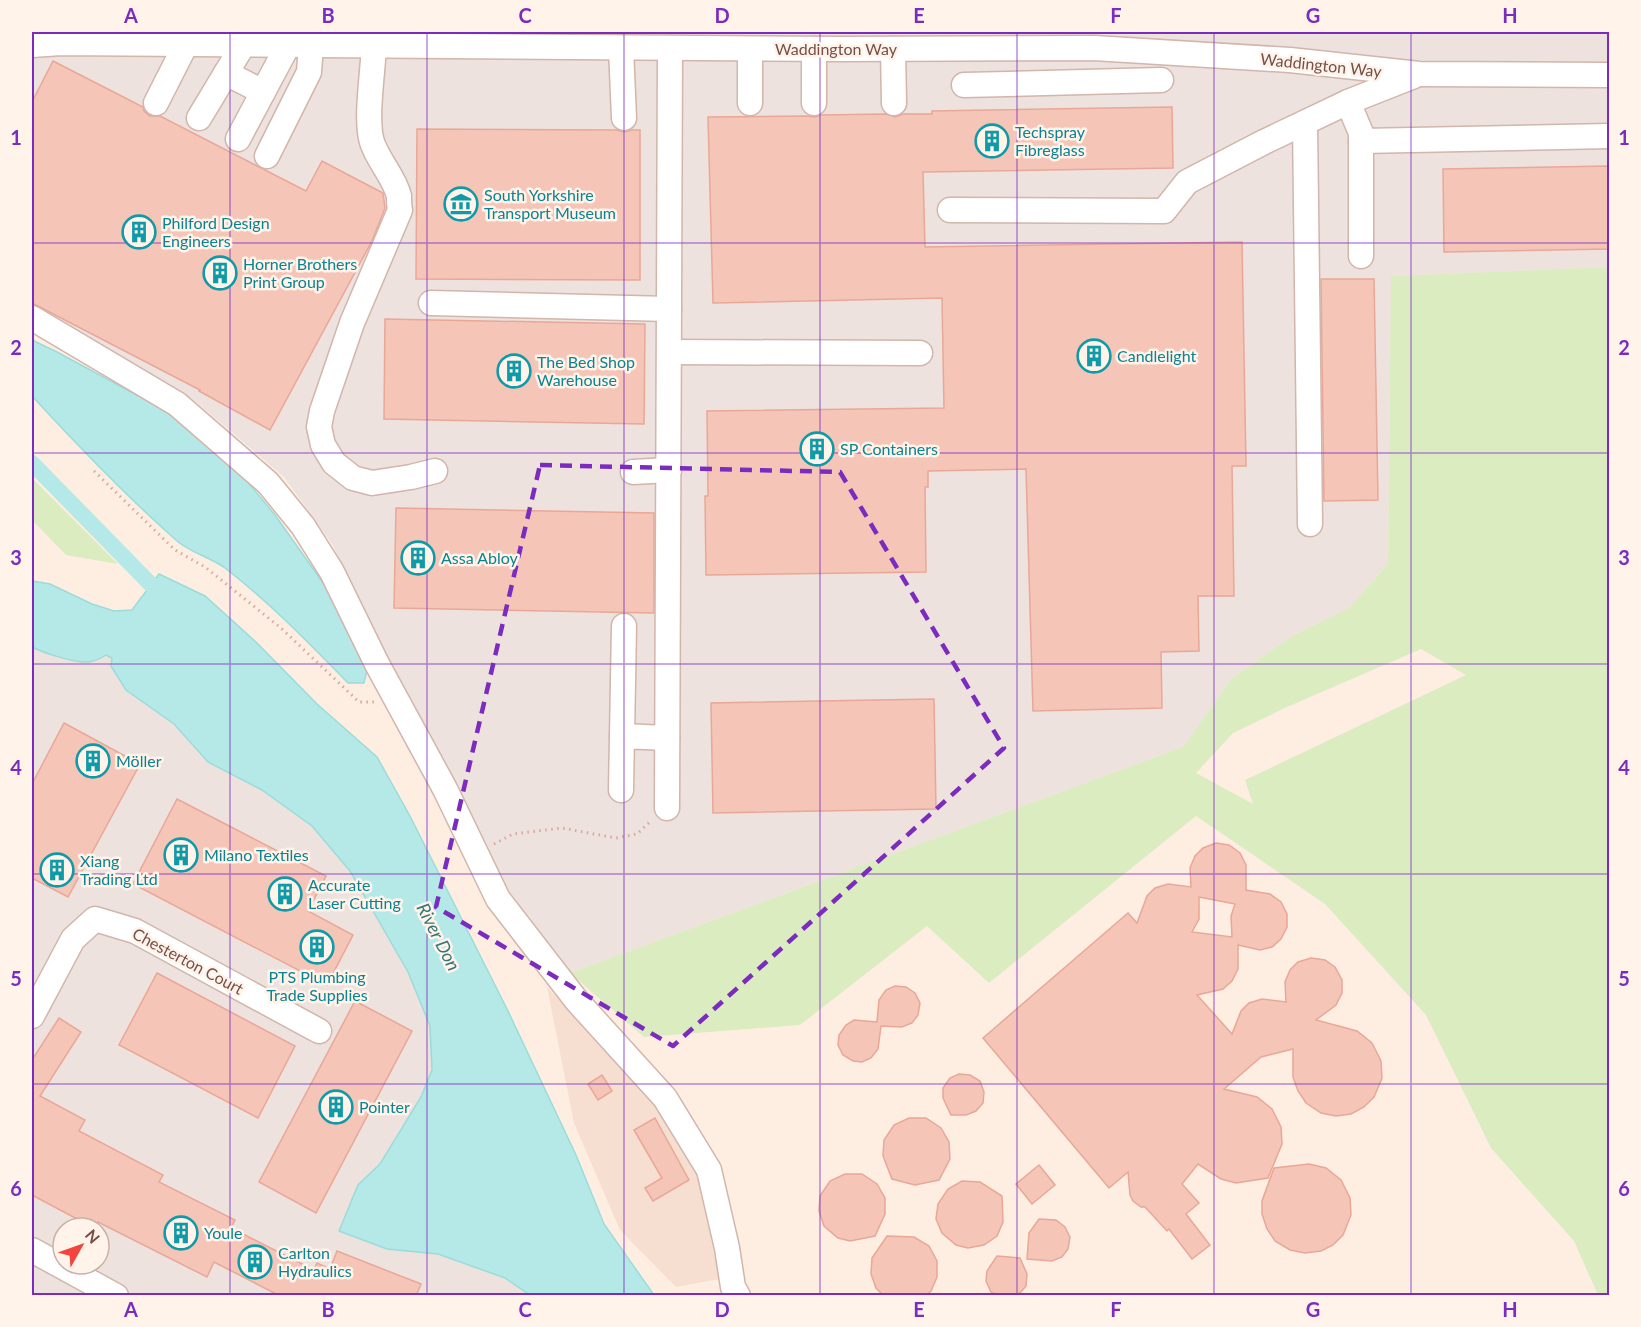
<svg xmlns="http://www.w3.org/2000/svg" width="1641" height="1327" font-family="Lato,sans-serif">
<style>
.residential{fill:#f6ded0}
.industrial{fill:#ede2dd;fill-rule:evenodd}
.green{fill:#daecc0;fill-rule:evenodd}
.water{fill:#b5e9e7;stroke:#9bdbd9;stroke-width:1.5}
.lines{fill:none;stroke-linecap:round;stroke-linejoin:round}
.canal{stroke:#b5e9e7;stroke-width:16}
.building{fill:#f5c5b8;stroke:#e9a797;stroke-width:1.5;fill-rule:evenodd}
.minor-casing{stroke:#d2b5ab;stroke-width:27}
.path{stroke:#daa89b;stroke-width:3;stroke-dasharray:1.5 4.5;stroke-linecap:butt}
.minor{stroke:#fff;stroke-width:24}
.marked{fill:none;stroke:#7b2cbf;stroke-width:4.5;stroke-dasharray:12 8;stroke-linejoin:round}
.grid{fill:none;stroke:#7b2cbf;stroke-width:1.5;stroke-opacity:0.55}
.labels{text-anchor:middle;stroke-width:5;stroke-linejoin:round;paint-order:stroke}
.street-label{font-size:16px;fill:#784f47;stroke:#fff3ea}
.culture-label{font-size:16px;fill:#0d838f;stroke:#fff3ea;text-anchor:start}
.water-label{font-size:18px;font-style:italic;fill:#367776;stroke:#fff3ea}
.neatline{fill:none;stroke:#7b2cbf;stroke-width:2}
.grid-label{font-size:20px;text-anchor:middle;font-weight:bold;fill:#7b2cbf}
</style>
<rect width="100%" height="100%" fill="#feeee2"/>
<path class="residential" d="M547,987l101,106 48,78 24,108 -44,8 -56,-57 -46,-107z"/>
<g class="industrial">
<path d="M32,32h1577v235l-218,9 -3,288 -39,44 -57,28 -60,42 -49,69 -613,226 -60,-80 -126,-240 -52,-109 -48,-67 -90,-77 -162,-90z"/>
<path d="M32,647l14,6 51,7 9,-5 6,3 14,32 48,34 34,38 54,28 50,36 38,45 58,101 22,54 2,44 -11,27 -41,67 -22,21 29,64 51,5 67,24 25,17h-498zM63,1228h36v36h-36z"/>
</g>
<g class="green">
<path d="M1609,267v1028h-11l-24,-54 -83,-93 -65,-133 -101,-111 -129,-88 -207,167 -62,-57 -127,99 -156,12 -74,-64 613,-226 49,-69 60,-42 57,-28 39,-44 3,-288zM1421,649l45,26 -221,105 8,24 -57,-31 37,-40 54,-26z"/>
<path d="M32,478l86,86 -52,-9 -34,-35z"/>
</g>
<g class="water">
<path d="M32,340l25,12 102,55 63,44 53,64 53,75 39,80 -3,13h-16c-39,-40 -79,-81 -123,-115 -15,-11 -34,-15 -48,-27 -51,-45 -99,-95 -145,-145z"/>
<path d="M159,574l46,22 52,47 60,61 60,53 33,59 97,193 69,146 28,69 50,71h-124l-25,-17 -67,-24 -51,-5 -48,-18 19,-46 22,-21 41,-67 11,-27 -2,-44 -22,-54 -58,-101 -38,-45 -50,-36 -54,-28 -34,-38 -48,-34 -15,-24 1,-8 -6,-3c-6,4 -11,6 -18,7 -14,1 -44,-9 -56,-15v-66l18,3 42,20 22,7 18,-1z"/>
</g>
<g class="lines">
<path class="canal" d="M32,463l135,138"/>
</g>
<g class="building">
<path d="M53,61l90,46 1,4 6,5h10l146,75 16,-30 61,32 2,15 -13,33 -102,189 -71,-39 1,-1 -168,-87v-201z"/>
<path d="M1172,107l1,61 -250,4 2,75 317,-5 4,224h-14l2,130h-36l1,55 -38,1 1,56 -129,3 -7,-242 -98,2v16h-3l1,85 -220,3 -1,-79h3l-1,-85 237,-3 -2,-110 -229,5 -5,-186 99,-1 8,1 6,-2 65,-1 9,3 8,-3h29v-3z"/>
<path d="M417,129l199,1 8,2 8,-2h8v150l-224,-1z"/>
<path d="M1610,166v83l-166,3 -1,-83z"/>
<path d="M1321,279h53l4,221 -54,1z"/>
<path d="M385,319l260,5 -1,100 -260,-5z"/>
<path d="M396,508l258,5v100l-260,-5z"/>
<path d="M934,699l2,110 -223,4 -2,-110z"/>
<path d="M64,723l76,41 -72,133 -36,-19v-94z"/>
<path d="M177,799l149,77 -18,35 45,24 -26,50 -194,-101z"/>
<path d="M1216,843l13,2 11,8 6,12v25l24,4 11,8 6,12v13l-6,12 -9,8 -12,3 -22,-5v24l-6,12 -9,8 -26,6 35,39 9,-23 8,-8 13,-4 24,3 -1,-20 5,-12 8,-8 13,-4 14,2 10,7 7,13v13l-6,12 -20,15 41,11 15,12 9,18 1,17 -8,19 -10,10 -13,7 -15,2 -15,-3 -15,-10 -8,-12 -5,-14v-28l-32,8 -37,32 33,8 15,12 9,18 1,17 -14,34 -32,5 -15,-4 -23,-15 -16,20 17,19 -13,11 24,31 -18,14 -23,-30 -2,2 -22,-24h-4l-8,-6 -3,-6 -2,-23 -19,16 -126,-150 145,-125 9,10 10,-27 8,-8 13,-4 23,3 -1,-19 5,-12 8,-8zM1199,897l36,7 -4,12 1,21 -40,-5 7,-13z"/>
<path d="M157,973l138,73 -37,72 -139,-73z"/>
<path d="M895,986l11,1 9,6 5,10 -2,12 -6,8 -10,4 -21,-1 -3,23 -7,9 -9,4 -9,-1 -10,-6 -5,-10 1,-10 7,-10 8,-5 23,2 2,-22 7,-10z"/>
<path d="M355,1001l57,30 -96,182 -57,-31z"/>
<path d="M59,1018l22,14 -41,64 45,24 -6,11 84,44 -4,7 76,38 -4,8 83,42 3,-7 13,6 7,-18 84,33 -5,12h-136l-66,-34 -7,15 -109,-55 -4,6 -62,-33v-135z"/>
<path d="M959,1074l11,1 10,6 4,11 -1,11 -7,8 -10,4h-15l-8,-17v-10l7,-10z"/>
<path d="M602,1075l10,16 -14,9 -10,-16z"/>
<path d="M655,1118l34,62 -36,21 -8,-13 17,-10 -28,-48z"/>
<path d="M909,1118h17l15,10 8,14 1,17 -11,21 -24,5 -23,-6 -9,-23 1,-16 10,-15z"/>
<path d="M1309,1164l17,4 15,12 9,18 1,17 -8,20 -10,10 -12,6 -16,2 -15,-3 -15,-9 -8,-12 -5,-15v-13l12,-33z"/>
<path d="M1039,1165l16,20 -23,19 -16,-20z"/>
<path d="M845,1174h17l15,10 8,14v16l-10,22 -25,5 -12,-3 -14,-12 -5,-15 1,-15 10,-15z"/>
<path d="M962,1181l18,1 22,14 1,26 -6,14 -13,9 -16,3 -12,-3 -14,-12 -6,-14 2,-15 10,-15z"/>
<path d="M1039,1219l17,1 9,7 5,10 -2,12 -6,8 -10,4 -25,-2 2,-26z"/>
<path d="M887,1236l27,1 15,9 8,15v16l-6,14 -6,5h-41l-8,-8 -5,-14 1,-16z"/>
<path d="M997,1256l23,2 7,16 -1,12 -7,8 -21,2 -7,-4 -5,-11 1,-10z"/>
</g>
<g class="lines">
<g class="minor-casing">
<g id="minor">
<path d="M32,45l29,-2 779,6 254,-1 196,12 129,14 191,1"/>
<path d="M374,46c-1,25 -9,74 -2,96 6,19 22,34 27,54 0,4 0,9 1,14l-48,113 -30,88 -3,16 4,18 11,18 19,15 19,5 39,-6 24,-6"/>
<path d="M621,48l3,70"/>
<path d="M814,49v54"/>
<path d="M893,49l1,54"/>
<path d="M226,73l37,19"/>
<path d="M964,85l197,-5"/>
<path d="M1348,102l13,31v123"/>
<path d="M156,103l30,-59"/>
<path d="M750,103v-54"/>
<path d="M199,118l44,-73"/>
<path d="M1305,123l5,401"/>
<path d="M238,139l50,-94"/>
<path d="M1361,141l249,-5"/>
<path d="M267,156l42,-84 2,-27"/>
<path d="M950,210l214,1 23,-29 77,-40 84,-40 66,-26"/>
<path d="M431,303l238,6"/>
<path d="M32,318l145,86 91,79 35,43 29,46 45,92 68,125 53,110 79,102 88,97 44,72 18,78 6,39 5,9"/>
<path d="M670,352l250,1"/>
<path d="M633,472l36,-2"/>
<path d="M622,736l2,-110"/>
<path d="M621,790l1,-54 45,2"/>
<path d="M667,808l3,-760"/>
<path d="M32,1016l41,-77 22,-20 40,12 184,100"/>
<path d="M32,1250l84,46"/>
</g>
</g>
<g class="path">
<path d="M94,471l81,79 30,17 76,61 78,74h18"/>
<path d="M494,844l19,-10 49,-6 54,10 21,-4 15,-14"/>
</g>
<use href="#minor" class="minor"/>
</g>
<path class="marked" d="M540,465l300,7 164,276 -331,298 -237,-139z"/>
<path class="grid" d="M230,32v1264M427,32v1264M624,32v1264M820,32v1264M1017,32v1264M1214,32v1264M1411,32v1264M32,243h1578M32,453h1578M32,664h1578M32,874h1578M32,1084h1578"/>
<defs>
<g id="building-ring" transform="scale(1.725)"><circle r="9.5" fill="#fff3ea" stroke="#0f9aa8" stroke-width="1.5"/><path d="M-4-6H4V6H1V3H-1V6H-4ZM-2.5-4.3h1.7v1.8h-1.7ZM.8-4.3h1.7v1.8H.8ZM-2.5-1h1.7V.8h-1.7ZM.8-1h1.7V.8H.8Z" fill="#0f9aa8"/></g>
<g id="museum-ring" transform="scale(1.725)"><circle r="9.5" fill="#fff3ea" stroke="#0f9aa8" stroke-width="1.5"/><path d="M0-6L6-3V-2H-6V-3ZM-5-1h2V3h-2ZM-1-1h2V3h-2ZM3-1h2V3H3ZM-6 4H6V6H-6Z" fill="#0f9aa8"/></g>
</defs>
<g fill-rule="evenodd">
<use href="#building-ring" x="992" y="141"/>
<use href="#museum-ring" x="461" y="204"/>
<use href="#building-ring" x="139" y="232"/>
<use href="#building-ring" x="220" y="273"/>
<use href="#building-ring" x="1094" y="356"/>
<use href="#building-ring" x="514" y="371"/>
<use href="#building-ring" x="817" y="449"/>
<use href="#building-ring" x="418" y="558"/>
<use href="#building-ring" x="93" y="761"/>
<use href="#building-ring" x="181" y="855"/>
<use href="#building-ring" x="57" y="870"/>
<use href="#building-ring" x="285" y="894"/>
<use href="#building-ring" x="317" y="947"/>
<use href="#building-ring" x="336" y="1107"/>
<use href="#building-ring" x="181" y="1233"/>
<use href="#building-ring" x="255" y="1262"/>
</g>
<g class="labels">
<g class="street-label">
<text x="836" y="55">Waddington Way</text>
<text transform="translate(1321 65) rotate(6)" y="6">Waddington Way</text>
<text transform="translate(188 961) rotate(28)" y="6">Chesterton Court</text>
</g>
<g class="culture-label">
<text x="1015" y="138">Techspray<tspan x="1015" dy="18">Fibreglass</tspan></text>
<text x="484" y="201">South Yorkshire<tspan x="484" dy="18">Transport Museum</tspan></text>
<text x="162" y="229">Philford Design<tspan x="162" dy="18">Engineers</tspan></text>
<text x="243" y="270">Horner Brothers<tspan x="243" dy="18">Print Group</tspan></text>
<text x="1117" y="362">Candlelight</text>
<text x="537" y="368">The Bed Shop<tspan x="537" dy="18">Warehouse</tspan></text>
<text x="840" y="455">SP Containers</text>
<text x="441" y="564">Assa Abloy</text>
<text x="116" y="767">Möller</text>
<text x="204" y="861">Milano Textiles</text>
<text x="80" y="867">Xiang<tspan x="80" dy="18">Trading Ltd</tspan></text>
<text x="308" y="891">Accurate<tspan x="308" dy="18">Laser Cutting</tspan></text>
<text x="317" y="983" text-anchor="middle">PTS Plumbing<tspan x="317" dy="18">Trade Supplies</tspan></text>
<text x="359" y="1113">Pointer</text>
<text x="204" y="1239">Youle</text>
<text x="278" y="1259">Carlton<tspan x="278" dy="18">Hydraulics</tspan></text>
</g>
<g class="water-label">
<text transform="translate(438 937) rotate(63)" y="6">River Don</text>
</g>
</g>
<rect width="1641" height="1327" fill="none" stroke="#fff3ea" stroke-width="66"/>
<g transform="translate(81 1246) rotate(50)"><circle r="28" fill="#fff3ea" stroke="#c9b1a9" stroke-width="1.5"/>
<path d="M0-4.5L10 22L0 15L-10 22Z" fill="#f1453e"/>
<text y="-9" font-size="16" font-weight="bold" text-anchor="middle" fill="#784f47">N</text>
</g>
<rect x="33" y="33" width="1575" height="1261" class="neatline"/>
<g class="grid-label">
<text x="131" y="23">A</text>
<text x="328" y="23">B</text>
<text x="525" y="23">C</text>
<text x="722" y="23">D</text>
<text x="919" y="23">E</text>
<text x="1116" y="23">F</text>
<text x="1313" y="23">G</text>
<text x="1510" y="23">H</text>
<text x="16" y="145">1</text>
<text x="1624" y="145">1</text>
<text x="16" y="355">2</text>
<text x="1624" y="355">2</text>
<text x="16" y="565">3</text>
<text x="1624" y="565">3</text>
<text x="16" y="775">4</text>
<text x="1624" y="775">4</text>
<text x="16" y="986">5</text>
<text x="1624" y="986">5</text>
<text x="16" y="1196">6</text>
<text x="1624" y="1196">6</text>
<text x="131" y="1317">A</text>
<text x="328" y="1317">B</text>
<text x="525" y="1317">C</text>
<text x="722" y="1317">D</text>
<text x="919" y="1317">E</text>
<text x="1116" y="1317">F</text>
<text x="1313" y="1317">G</text>
<text x="1510" y="1317">H</text>
</g>
</svg>
